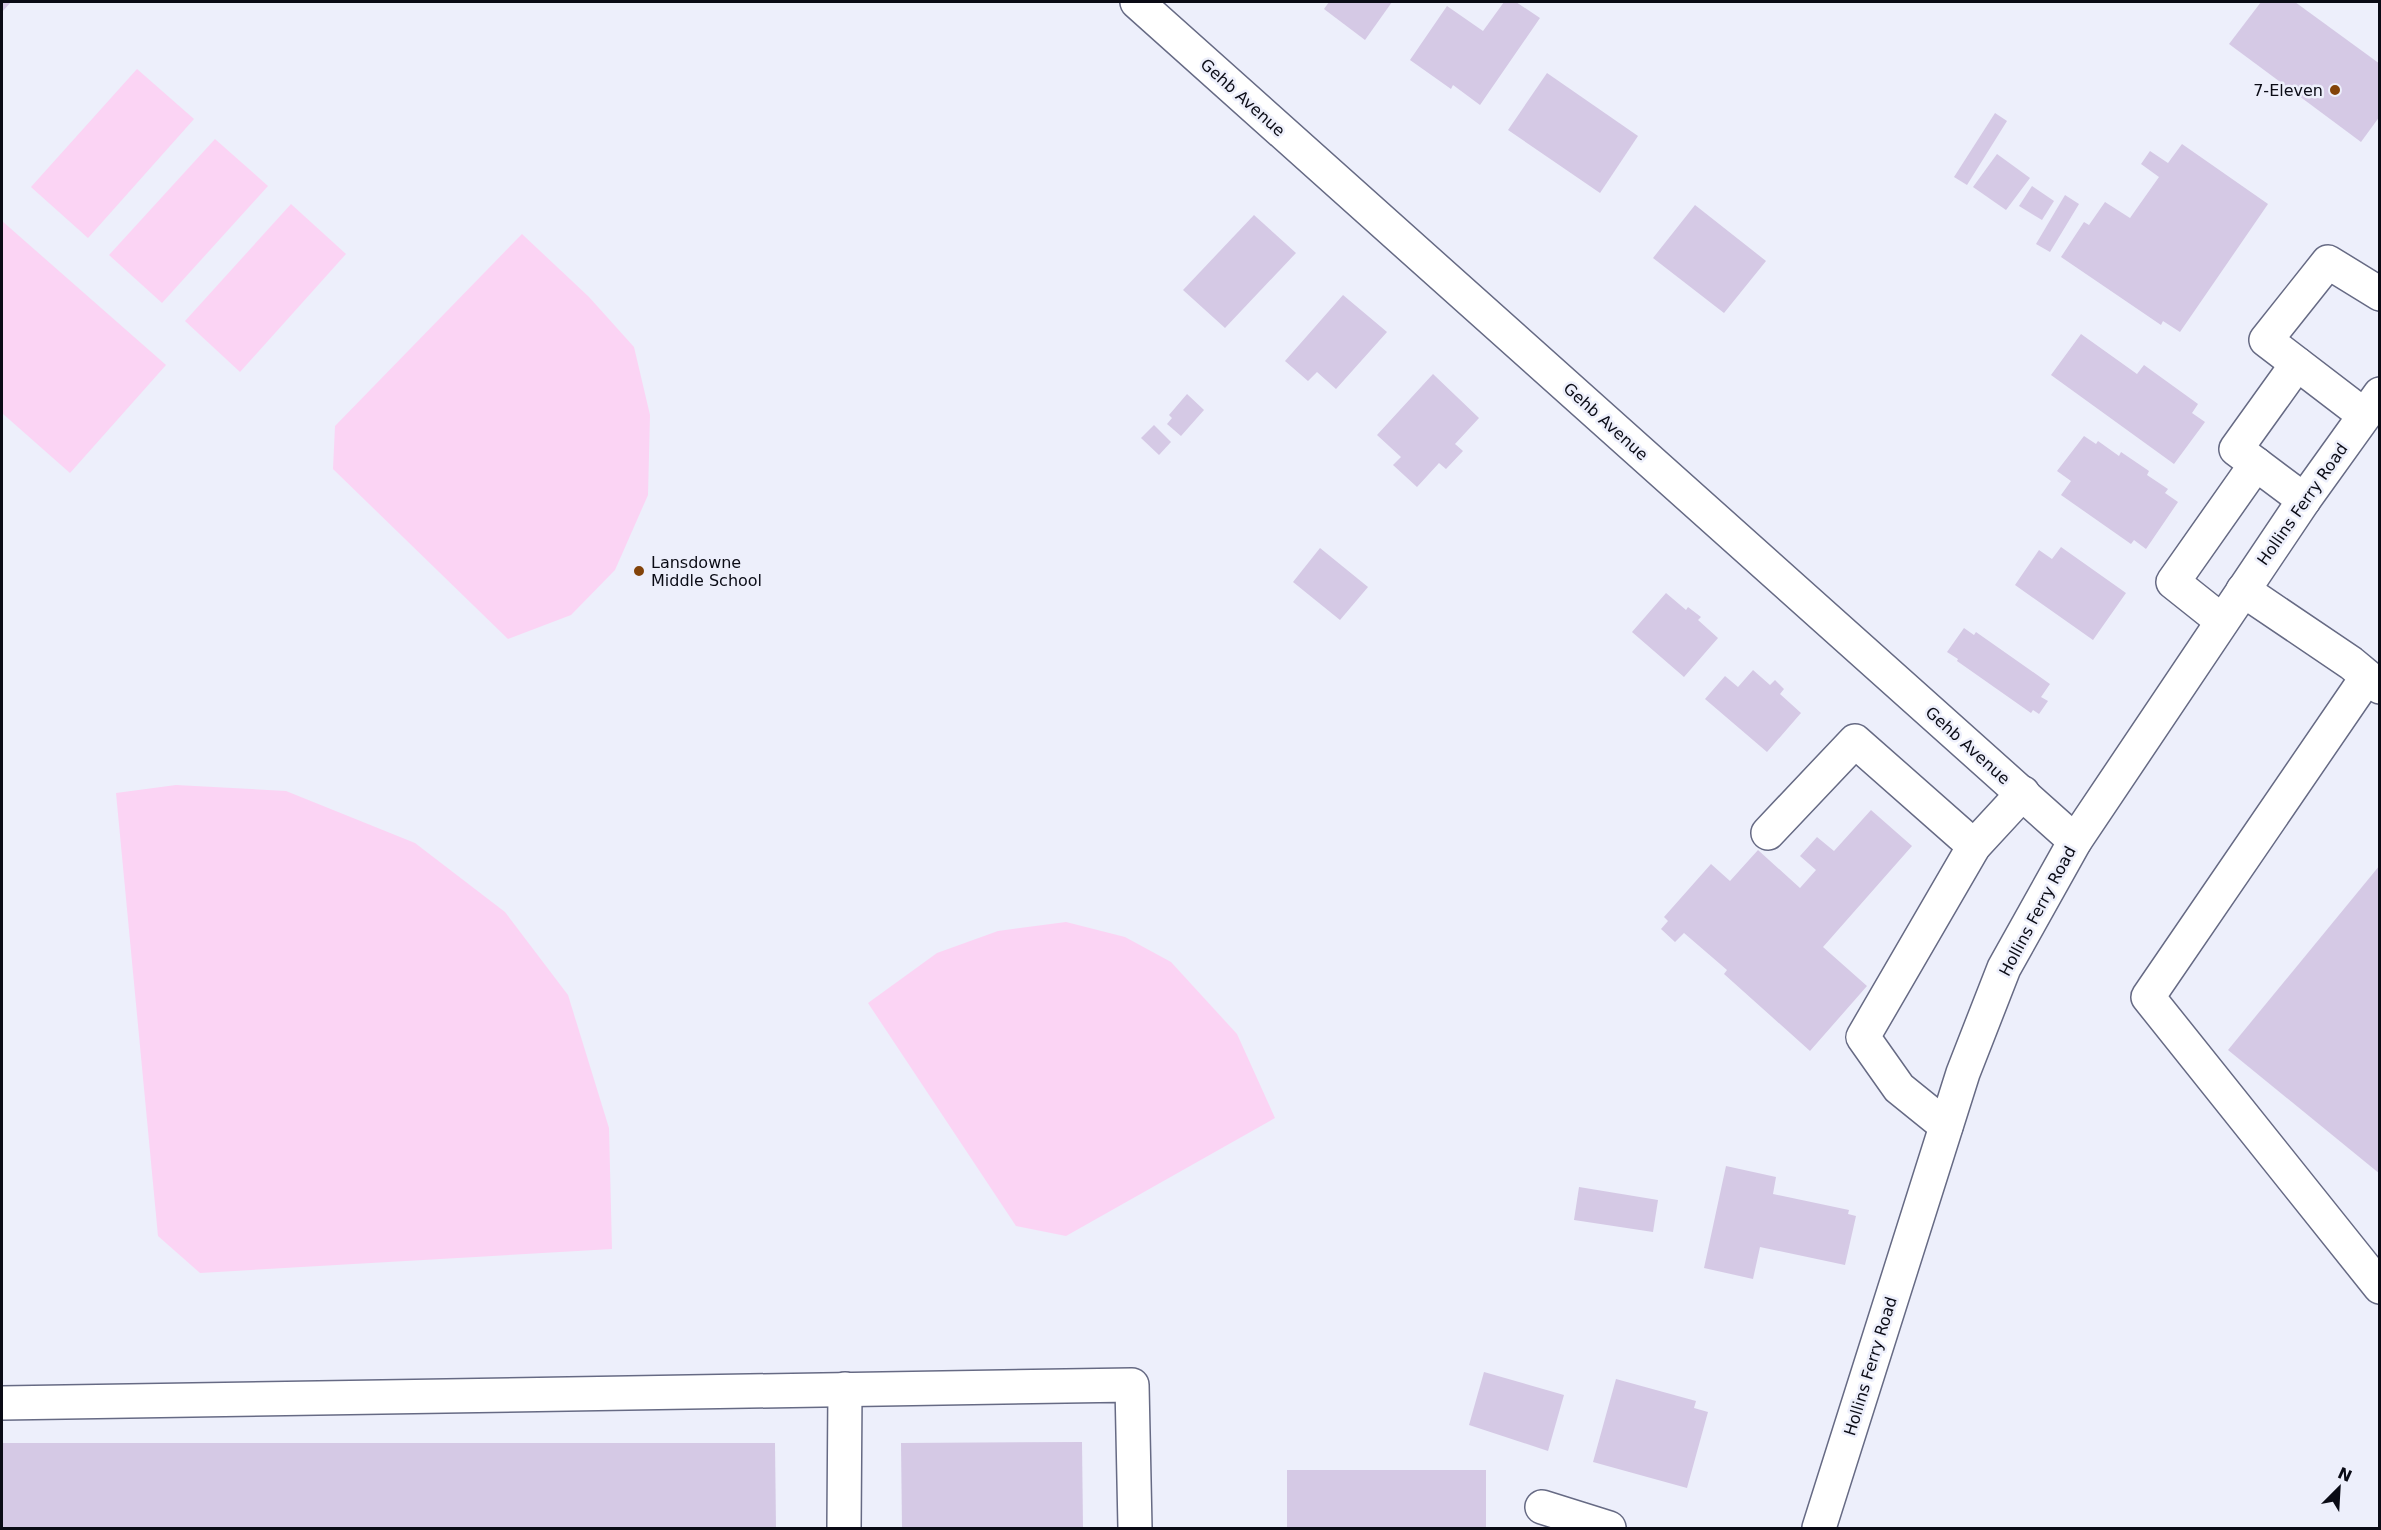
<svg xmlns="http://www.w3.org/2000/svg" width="2381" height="1530" font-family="'DejaVu Sans',sans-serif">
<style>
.green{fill:#fbd4f4}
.building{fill:#d5c9e5}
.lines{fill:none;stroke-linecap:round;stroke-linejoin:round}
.minor-casing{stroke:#666a84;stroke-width:36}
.minor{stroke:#fff;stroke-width:33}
.poi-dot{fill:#834309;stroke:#edeffb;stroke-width:2}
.labels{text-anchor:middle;stroke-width:5;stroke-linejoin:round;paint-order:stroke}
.poi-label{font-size:16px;fill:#0a0b15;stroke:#edeffb;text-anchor:end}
.street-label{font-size:16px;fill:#0a0b15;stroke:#edeffb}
</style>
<rect width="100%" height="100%" fill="#edeffb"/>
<g class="green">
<path d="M137,69l57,50 -106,119 -57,-51z"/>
<path d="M215,139l53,47 -106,117 -53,-48z"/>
<path d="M291,204l55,50 -106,118 -55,-51z"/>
<path d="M2,221l164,144 -96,108 -68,-60z"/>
<path d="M522,234l67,63 45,50 16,68 -2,80 -33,75 -44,45 -63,24 -175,-170 2,-43z"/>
<path d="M176,785l110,6 129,52 90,69 63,83 41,133 3,121 -412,24 -42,-37 -42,-443z"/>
<path d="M1066,922l59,15 46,25 66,72 38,84 -209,118 -50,-10 -148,-223 69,-50 61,-22z"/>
</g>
<g class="building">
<path d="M2,2h9l-9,10z"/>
<path d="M1329,2h63l-27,38 -41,-31z"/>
<path d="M1504,2h12l24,16 -60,87 -27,-20 -2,4 -41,-29 37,-54 36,25z"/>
<path d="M2261,2h34l85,62v52l-19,26 -132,-98z"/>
<path d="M1547,73l91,63 -38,57 -92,-63z"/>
<path d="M1995,113l12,8 -40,64 -13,-8z"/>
<path d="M2182,144l86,60 -88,128 -17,-11 -2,4 -100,-68 23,-35 5,3 16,-23 25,16 29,-41 -18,-13 9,-13 18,12z"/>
<path d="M1997,154l33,24 -24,32 -33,-23z"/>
<path d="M2032,186l22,15 -12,19 -23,-14z"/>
<path d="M2065,195l14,9 -29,48 -14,-8z"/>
<path d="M1695,205l71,56 -42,52 -71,-55z"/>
<path d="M1254,215l42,38 -71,75 -42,-38z"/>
<path d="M1343,295l44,37 -51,57 -19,-17 -9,9 -23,-20z"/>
<path d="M2081,334l56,40 7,-9 54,39 -6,9 13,9 -31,42 -123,-89z"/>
<path d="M1433,374l46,44 -24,26 8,7 -17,18 -7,-6 -22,24 -24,-22 8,-8 -24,-22z"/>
<path d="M1187,394l17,16 -23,26 -14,-12 5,-6 -3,-3z"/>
<path d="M1154,425l17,17 -12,13 -18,-17z"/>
<path d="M2084,436l12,8 2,-3 21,15 2,-4 28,19 -2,4 21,14 -3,4 13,9 -32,47 -12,-9 -3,4 -70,-49 10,-14 -14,-10z"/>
<path d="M2061,547l65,46 -33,47 -78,-55 24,-35 13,9z"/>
<path d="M1320,548l48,39 -28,33 -47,-38z"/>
<path d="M1666,593l20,17 2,-3 13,10 -3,3 20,18 -34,39 -52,-45z"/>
<path d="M1964,628l10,7 2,-3 74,52 -9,13 7,4 -9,13 -6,-4 -2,3 -74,-52 1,-2 -11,-7z"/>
<path d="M1753,670l17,15 5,-5 9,9 -4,5 21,19 -34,39 -62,-53 20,-23 13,11z"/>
<path d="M1871,810l41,36 -89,101 44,39 -57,65 -86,-77 3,-4 -43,-37 -9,9 -14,-13 7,-8 -4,-4 47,-53 19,17 28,-31 42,38 16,-18 -16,-14 17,-19 17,14z"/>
<path d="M2380,865v309l-152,-124z"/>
<path d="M1726,1166l50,11 -3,17 76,16 -1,4 8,2 -11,49 -85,-18 -7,32 -49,-11z"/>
<path d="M1579,1187l79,13 -5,32 -79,-12z"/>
<path d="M1484,1372l80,23 -16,56 -79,-26z"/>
<path d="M1616,1379l80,22 -2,7 14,4 -21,76 -94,-26z"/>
<path d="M1082,1442l1,86h-181l-1,-85z"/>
<path d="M2,1443h773l1,85h-774z"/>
<rect x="1287" y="1470" width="199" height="58"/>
</g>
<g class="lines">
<g class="minor-casing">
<g id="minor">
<path d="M1137,2l938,839"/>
<path d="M2297,364l-61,85 68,51"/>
<path d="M2364,415l-98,-75 62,-78 52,32"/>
<path d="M2243,590l108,73 29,24"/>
<path d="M2222,621l-49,-39 83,-118"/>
<path d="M2367,677l-219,320 232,290"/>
<path d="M1768,833l87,-92 119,105"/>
<path d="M1946,1126l-47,-38 -36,-51 111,-191 49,-53"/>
<path d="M2,1403l1130,-18 3,143"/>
<path d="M1542,1507l67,21"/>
<path d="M844,1528l1,-139"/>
<path d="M1819,1528l144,-455 41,-105 71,-127 229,-341 76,-106"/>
</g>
</g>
<use href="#minor" class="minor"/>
</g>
<g class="poi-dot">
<circle cx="2335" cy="90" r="6"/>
<circle cx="639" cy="571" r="6"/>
</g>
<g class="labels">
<g class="poi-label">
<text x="2323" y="96">7-Eleven</text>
<text x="651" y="568" text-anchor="start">Lansdowne<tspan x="651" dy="18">Middle School</tspan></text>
</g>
<g class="street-label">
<text transform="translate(1243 97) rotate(42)" y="6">Gehb Avenue</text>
<text transform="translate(1606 421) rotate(42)" y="6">Gehb Avenue</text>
<text transform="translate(2302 504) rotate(-55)" y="6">Hollins Ferry Road</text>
<text transform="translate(1968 745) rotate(42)" y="6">Gehb Avenue</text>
<text transform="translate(2037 911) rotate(-62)" y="6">Hollins Ferry Road</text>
<text transform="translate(1870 1366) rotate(-73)" y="6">Hollins Ferry Road</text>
</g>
</g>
<rect width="2381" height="1530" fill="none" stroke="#0a0b15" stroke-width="6"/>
<g transform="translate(2339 1488) rotate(24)" stroke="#edeffb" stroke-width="4.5" paint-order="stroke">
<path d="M0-4.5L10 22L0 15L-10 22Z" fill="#0a0b15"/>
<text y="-9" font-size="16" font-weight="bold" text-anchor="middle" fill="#0a0b15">N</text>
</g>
</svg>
